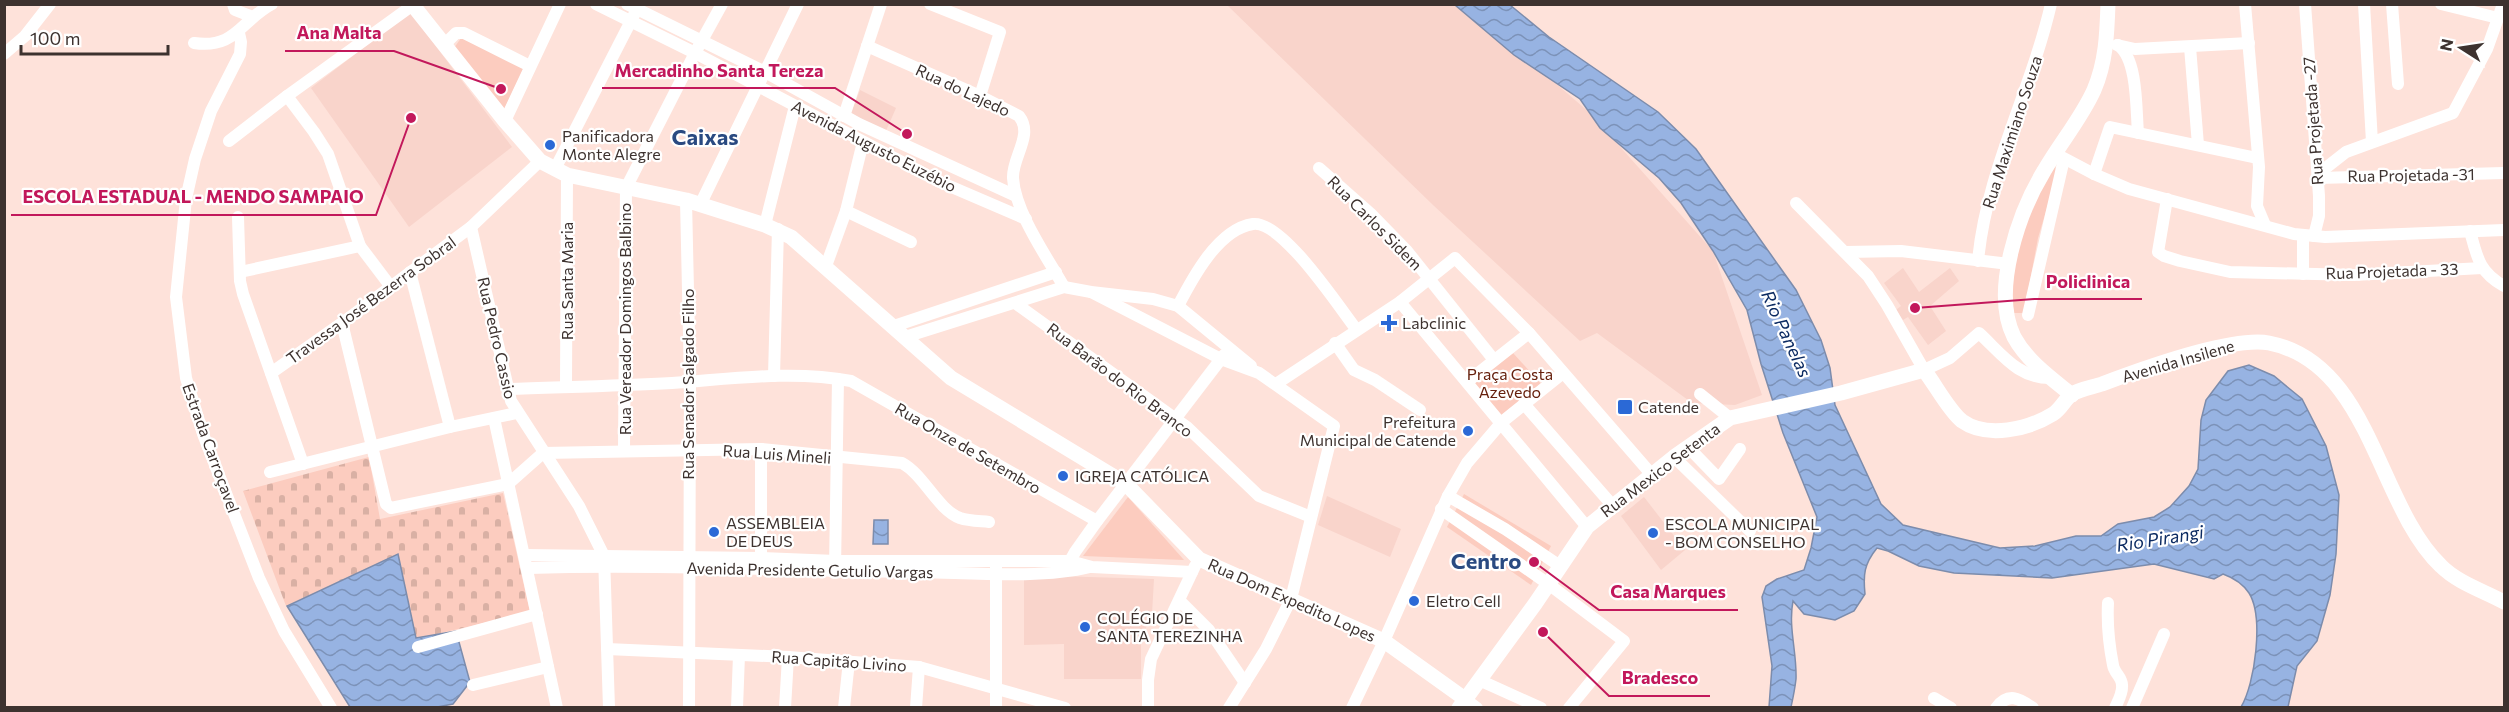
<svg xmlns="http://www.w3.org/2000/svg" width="2509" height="712" font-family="Commissioner,sans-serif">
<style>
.built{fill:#f9d4cb}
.cemetery{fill:url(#cemetery-stones)}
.green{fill:#fcccbf}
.water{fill:url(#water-waves);stroke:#7c8cac;stroke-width:1.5}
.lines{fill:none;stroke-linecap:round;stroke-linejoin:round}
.minor{stroke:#fff;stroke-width:12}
.tertiary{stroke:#fff;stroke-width:15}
.poi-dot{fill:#2b69d6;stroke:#fff;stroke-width:2}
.labels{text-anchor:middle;stroke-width:4.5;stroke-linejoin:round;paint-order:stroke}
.street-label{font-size:16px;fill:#3d322f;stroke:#fff}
.poi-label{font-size:16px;fill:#3d322f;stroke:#fff;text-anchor:start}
.park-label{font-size:16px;fill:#66200d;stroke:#fff}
.water-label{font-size:18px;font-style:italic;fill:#0c2b62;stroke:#fff}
.district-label{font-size:22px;font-weight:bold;fill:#2a4a81;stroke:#fff}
.leader{fill:none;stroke:#c2185b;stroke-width:2}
.callout-dot{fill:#c2185b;stroke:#fff;stroke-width:2}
.callout-label{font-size:18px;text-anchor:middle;font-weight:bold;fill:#c2185b;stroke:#fff;stroke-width:4.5;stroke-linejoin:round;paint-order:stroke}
</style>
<defs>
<pattern id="cemetery-stones" width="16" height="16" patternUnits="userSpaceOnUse" patternTransform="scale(1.5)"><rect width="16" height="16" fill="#fcccbf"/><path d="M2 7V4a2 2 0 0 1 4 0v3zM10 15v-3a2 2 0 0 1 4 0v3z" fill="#d9b0a4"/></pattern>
<pattern id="water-waves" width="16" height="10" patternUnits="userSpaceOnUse" patternTransform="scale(1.5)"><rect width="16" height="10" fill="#97b3e2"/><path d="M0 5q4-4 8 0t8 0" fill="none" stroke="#7c92b8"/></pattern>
</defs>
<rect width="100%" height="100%" fill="#fee2da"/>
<g class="built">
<path d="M1227,5h238l125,108 123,138 49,144 -27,10 -43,-2 -95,-70 -17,8 -147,-136z"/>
<path d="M410,12l102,135 -103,80 -98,-139z"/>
<path d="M860,90l36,18 -11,25 -34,-20z"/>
<path d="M1903,268l16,24 31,-24 9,13 -29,25 16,25 -18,14 -20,-28 -5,3 -7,-10 5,-4 -17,-23z"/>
<path d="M1327,496l74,33 -11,28 -72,-32z"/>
<path d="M1644,497l41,53 -24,20 -40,-54z"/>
<path d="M1024,575l130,4 -2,35 -11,25v40h-77v-35l-40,1z"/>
</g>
<path class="cemetery" d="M369,457l11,62 123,-26 27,119 -114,27 -18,-84 -112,51 -43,-115z"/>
<g class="green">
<path d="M461,38l63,30 -20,42 -50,-62z"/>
<path d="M2055,166l2,8 -19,64 -14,75h-10c-6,-31 6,-81 19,-110 6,-13 15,-25 22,-37z"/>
<path d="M1513,353l30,33 -41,32 -30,-35z"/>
<path d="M1464,494l87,52 -20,39 -84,-58z"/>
<path d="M1128,497l56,63 -101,-4z"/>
</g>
<g class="water">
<path d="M1455,5h55l39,32 109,75 38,37 100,141 25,50 9,28 5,37 46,99 22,21 97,23 35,-2 41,-10h25l17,-12 36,-7 16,-10 19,-21 9,-17 3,-49 5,-20 22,-29 21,-6 25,11 28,23 24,47 13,49 -3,59 -6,41 -13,46 -20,25 -9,41h-47c14,-23 23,-90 8,-114 -6,-9 -15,-15 -26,-19l-9,5 -60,-15 -102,14 -98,-5 -35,-7 -31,-15 -11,-3c-13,16 -14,27 -12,46l-11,17 -19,9 -31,-6 -11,-13c-5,26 4,51 3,78 -1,9 -3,19 -5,28h-22l3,-41 -10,-69 4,-11 11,-7 27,-9 7,-22 6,-31 -34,-84 -22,-69 -14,-54 -34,-59 -32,-48 -22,-25 -59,-50 -20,-29 -66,-44z"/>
<path d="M874,520h14v24h-15z"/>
<path d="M398,554l18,84 40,-7 14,51 -17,22 -21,4 -82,-1 -63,-101z"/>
</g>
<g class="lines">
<g class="minor">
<path d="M233,4l2,6 18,7"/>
<path d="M596,4l99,49 245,129 86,37"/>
<path d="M627,4l138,68 94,52 157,72"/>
<path d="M930,4l70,28 -20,64"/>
<path d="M2245,4l14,163 -2,39 8,19"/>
<path d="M2305,4l14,192v20l-5,20"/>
<path d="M2364,4l8,138"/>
<path d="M2392,4l6,80"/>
<path d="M2441,4l57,14"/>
<path d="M239,33l2,9 -1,12 -29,57 -16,48 -9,40 -10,98 10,81 17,56 56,144 25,53 47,77"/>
<path d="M194,43c42,6 46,-22 78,-39"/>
<path d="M445,44l11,-11h8l66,33"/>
<path d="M2117,45l18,4 114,-6"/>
<path d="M2118,45c20,14 18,65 20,88"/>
<path d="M867,46l113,50 39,20c15,19 -7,41 -6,62 2,34 34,79 51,109"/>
<path d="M2190,47l8,98"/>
<path d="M4,54l21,-18 25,-32"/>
<path d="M287,96l27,36 14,22 32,92 31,41"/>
<path d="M844,116l37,-112"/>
<path d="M505,121l55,-117"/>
<path d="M229,141l58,-45 126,-91"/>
<path d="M2056,154l38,20 35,15 165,45 31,3 179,-7"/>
<path d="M1319,168l52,46 36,37 87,109"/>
<path d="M555,169l79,-154"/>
<path d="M2094,174l16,-47 147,31"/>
<path d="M2318,174l28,-22 107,-39 34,-64 16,-45"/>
<path d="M2318,178l186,-5"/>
<path d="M2167,199l-9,53 6,4 16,5 50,11 124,3 128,-7"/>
<path d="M686,200l4,181 -1,327"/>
<path d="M1796,203l72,73 19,29 37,65 26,-12 29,-25c23,21 39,46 73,45"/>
<path d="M700,205l98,-201"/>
<path d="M846,211l65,31"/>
<path d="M238,217l2,64 3,13 60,170"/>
<path d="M765,225l30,-119"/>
<path d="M471,227l40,174 68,105 25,50 5,152"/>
<path d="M2470,231c7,26 9,41 34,55"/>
<path d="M1846,252l55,-1 108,13"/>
<path d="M1978,261c8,-89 53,-170 73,-257"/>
<path d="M826,266l20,-55 17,-69"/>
<path d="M240,272l120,-26"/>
<path d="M410,272l40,155"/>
<path d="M2303,274v-39"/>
<path d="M1091,292l130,67 38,14 75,53 -43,173 -25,50 -37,59"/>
<path d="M1400,302l187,225"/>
<path d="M1015,303l172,124 72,69 52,21"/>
<path d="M1178,306c14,-27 40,-77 75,-82 29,-4 86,83 103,105"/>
<path d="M2028,315l36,-156"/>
<path d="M342,323l44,181 5,4 117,-24 35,-31 218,-4 141,14c22,12 36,47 58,55 9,3 20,3 29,4"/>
<path d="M894,326l162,-54"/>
<path d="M905,337l159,-50 27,5 62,7 25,7 73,60"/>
<path d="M1335,343l19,27 21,10 45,30"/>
<path d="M271,373l71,-50 129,-96 69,-66"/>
<path d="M774,376l4,-147"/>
<path d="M1467,382l62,-49"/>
<path d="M1276,384l124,-82 55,-44 74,75 123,142"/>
<path d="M566,386l1,-211"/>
<path d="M508,389c55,-2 110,-3 164,-6 59,-4 121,-13 179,-2l246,140"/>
<path d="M1700,394l30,24"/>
<path d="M1524,404l89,102"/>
<path d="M494,418l63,290"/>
<path d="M1688,447l31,32 21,-30"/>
<path d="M761,449v115"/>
<path d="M624,450l2,-262 69,-135 27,-49"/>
<path d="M1674,457l76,74"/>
<path d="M270,472l180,-45 67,-14"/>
<path d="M1448,496l57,33 55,37"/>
<path d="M1441,509l106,74 77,58 -55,67"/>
<path d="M525,555l235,3 76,3h234l22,6 100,5"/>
<path d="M528,568c131,-4 263,3 394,4 51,1 120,7 168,-5"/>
<path d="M1070,568v-7l5,-9 22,-31 127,-166"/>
<path d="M835,569l3,-190"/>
<path d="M1180,601l29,29 36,53"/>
<path d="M2108,603c-1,20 1,42 5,62 1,8 9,12 9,20 1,8 -4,16 -7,23"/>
<path d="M418,647l119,-33"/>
<path d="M607,649l181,8 131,10 146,41"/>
<path d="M1479,680l62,28"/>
<path d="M473,685l75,-18"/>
<path d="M1934,698l17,10"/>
<path d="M1465,699l12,9"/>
<path d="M737,708l2,-53"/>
<path d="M785,708l3,-51"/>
<path d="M844,708l5,-47"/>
<path d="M916,708l3,-41"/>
<path d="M996,708v-143"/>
<path d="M1148,708v-28l3,-21 44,-93"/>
<path d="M1352,708l32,-67 64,-145 19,-33 35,-41 61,-49"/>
<path d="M1996,708c12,-16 23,-10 37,0"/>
<path d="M2132,708l32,-74"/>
</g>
<g class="tertiary">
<path d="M412,4l93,117 35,40 27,14 119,25 79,25 26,12 160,141 175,106 73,75 185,82 81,58"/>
<path d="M2072,395c-21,-17 -45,-34 -58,-58 -23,-46 5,-125 30,-166 16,-28 37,-52 50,-81 12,-28 13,-56 14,-86"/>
<path d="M1459,708l76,-104 52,-77 87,-70 56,-39 111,-25 83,-23c11,14 25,41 38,51 25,18 67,8 91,-7 8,-5 12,-15 19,-20 8,-5 21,-7 30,-10 37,-14 131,-48 167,-41 102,20 108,162 172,223 17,17 43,25 63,36"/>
</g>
</g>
<g class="poi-dot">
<circle cx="550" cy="145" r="6"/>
<path d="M1386 314h6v6h6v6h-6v6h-6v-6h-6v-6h6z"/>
<rect x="1617" y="399" width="16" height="16" rx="3"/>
<circle cx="1468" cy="431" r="6"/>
<circle cx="1063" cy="476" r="6"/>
<circle cx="714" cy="532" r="6"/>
<circle cx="1653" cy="533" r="6"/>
<circle cx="1414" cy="601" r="6"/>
<circle cx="1085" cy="627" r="6"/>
</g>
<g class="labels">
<g class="street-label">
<text transform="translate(963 90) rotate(25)" y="6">Rua do Lajedo</text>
<text transform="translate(2313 121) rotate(-94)" y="6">Rua Projetada -27</text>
<text transform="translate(2012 132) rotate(-72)" y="6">Rua Maximiano Souza</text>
<text transform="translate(874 146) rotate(27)" y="6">Avenida Augusto Euzébio</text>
<text transform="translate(2411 175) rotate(-1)" y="6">Rua Projetada -31</text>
<text transform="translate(1375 223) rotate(45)" y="6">Rua Carlos Sidem</text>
<text transform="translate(2392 271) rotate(-2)" y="6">Rua Projetada - 33</text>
<text transform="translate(567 281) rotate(-90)" y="6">Rua Santa Maria</text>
<text transform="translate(371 300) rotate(-36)" y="6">Travessa José Bezerra Sobral</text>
<text transform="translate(625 319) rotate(-90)" y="6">Rua Vereador Domingos Balbino</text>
<text transform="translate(497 338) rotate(77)" y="6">Rua Pedro Cassio</text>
<text transform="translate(2178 361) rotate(-16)" y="6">Avenida Insilene</text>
<text transform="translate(1120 380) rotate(37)" y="6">Rua Barão do Rio Branco</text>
<text transform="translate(688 384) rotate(-90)" y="6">Rua Senador Salgado Filho</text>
<text transform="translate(211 448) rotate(70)" y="6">Estrada Carroçavel</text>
<text transform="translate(968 448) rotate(30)" y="6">Rua Onze de Setembro</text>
<text transform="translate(777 454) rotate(4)" y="6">Rua Luis Mineli</text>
<text transform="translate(1660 470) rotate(-37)" y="6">Rua Mexico Setenta</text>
<text transform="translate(810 570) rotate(1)" y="6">Avenida Presidente Getulio Vargas</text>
<text transform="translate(1292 600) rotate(24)" y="6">Rua Dom Expedito Lopes</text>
<text transform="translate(839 661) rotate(4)" y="6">Rua Capitão Livino</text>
</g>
<g class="poi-label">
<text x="562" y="142">Panificadora<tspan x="562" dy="18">Monte Alegre</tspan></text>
<text x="1402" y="329">Labclinic</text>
<text x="1638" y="413">Catende</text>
<text x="1456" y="428" text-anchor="end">Prefeitura<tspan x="1456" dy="18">Municipal de Catende</tspan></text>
<text x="1075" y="482">IGREJA CATÓLICA</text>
<text x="726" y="529">ASSEMBLEIA<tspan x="726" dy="18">DE DEUS</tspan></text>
<text x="1665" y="530">ESCOLA MUNICIPAL<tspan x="1665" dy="18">- BOM CONSELHO</tspan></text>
<text x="1426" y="607">Eletro Cell</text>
<text x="1097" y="624">COLÉGIO DE<tspan x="1097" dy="18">SANTA TEREZINHA</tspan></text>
</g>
<g class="park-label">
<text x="1510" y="380">Praça Costa<tspan x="1510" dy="18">Azevedo</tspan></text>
</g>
<g class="water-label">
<text transform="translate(1786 334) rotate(65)" y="6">Rio Panelas</text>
<text transform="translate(2160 539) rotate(-9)" y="6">Rio Pirangi</text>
</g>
<g class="district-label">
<text x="705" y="145">Caixas</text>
<text x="1486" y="569">Centro</text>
</g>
</g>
<path class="leader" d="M501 89L394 51H285M907 134L835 88H602M411 118L376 215H11M1915 308L2034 299H2142M1534 562L1599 610H1738M1543 632L1609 696H1710"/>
<g class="callout-dot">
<circle cx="501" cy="89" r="6"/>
<circle cx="907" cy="134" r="6"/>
<circle cx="411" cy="118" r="6"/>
<circle cx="1915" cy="308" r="6"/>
<circle cx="1534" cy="562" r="6"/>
<circle cx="1543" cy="632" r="6"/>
</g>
<g class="callout-label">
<text x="339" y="39">Ana Malta</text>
<text x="719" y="77">Mercadinho Santa Tereza</text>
<text x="193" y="203">ESCOLA ESTADUAL - MENDO SAMPAIO</text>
<text x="2088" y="288">Policlinica</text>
<text x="1668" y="598">Casa Marques</text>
<text x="1660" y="684">Bradesco</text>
</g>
<rect width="2509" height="712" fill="none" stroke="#3d322f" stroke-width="12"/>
<g transform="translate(2461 48) rotate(282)" stroke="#ffffff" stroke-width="4.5" paint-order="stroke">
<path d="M0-4.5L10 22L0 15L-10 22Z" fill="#3d322f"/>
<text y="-9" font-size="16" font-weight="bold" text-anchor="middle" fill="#3d322f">N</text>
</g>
<path d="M21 45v9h147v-9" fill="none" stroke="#3d322f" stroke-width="3"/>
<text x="30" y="45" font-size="18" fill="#3d322f" stroke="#ffffff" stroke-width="4.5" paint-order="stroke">100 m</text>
</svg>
